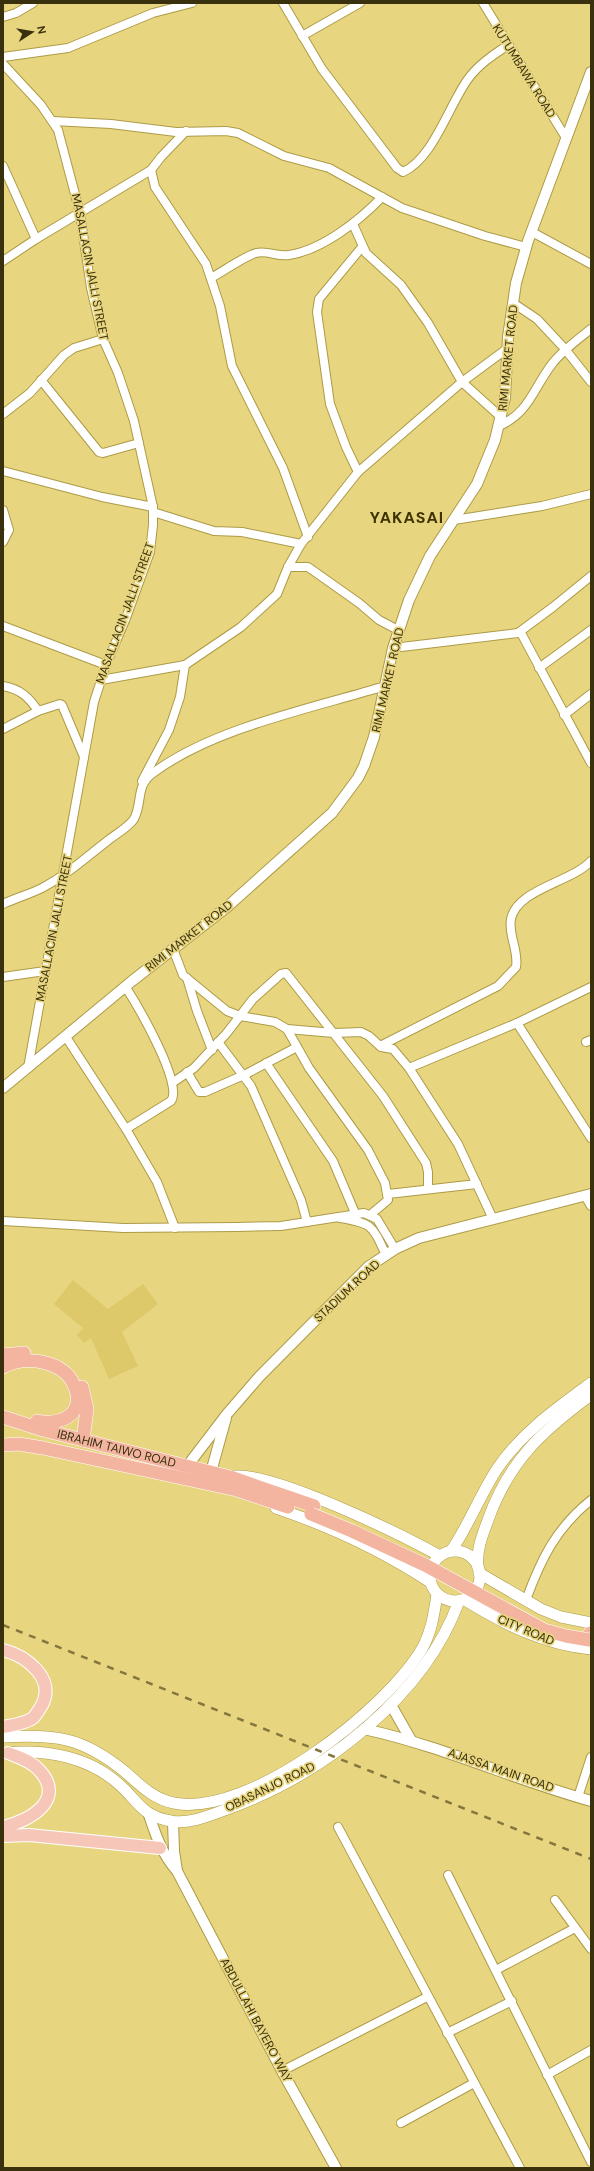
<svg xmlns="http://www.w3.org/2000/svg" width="594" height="2171" font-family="'DM Sans',sans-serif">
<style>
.built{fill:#ddc86a}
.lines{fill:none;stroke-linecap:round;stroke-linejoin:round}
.minor-casing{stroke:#ad9b46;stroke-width:10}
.tertiary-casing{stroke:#ad9b46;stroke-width:12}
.secondary-casing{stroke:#ad9b46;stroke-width:12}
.primary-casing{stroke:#fff;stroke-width:14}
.trunk-casing{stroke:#fff;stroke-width:14}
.minor{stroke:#fff;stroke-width:8}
.tertiary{stroke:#fff;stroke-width:10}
.secondary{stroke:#fff;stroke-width:11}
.primary{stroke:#f6c7b8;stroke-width:12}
.trunk{stroke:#f3b4a0;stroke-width:13}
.rail{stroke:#83773e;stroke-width:2.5;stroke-dasharray:7 7;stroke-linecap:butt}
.trunk-bridge-casing{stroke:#fff;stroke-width:14;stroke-linecap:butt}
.trunk-bridge{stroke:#f3b4a0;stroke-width:13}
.labels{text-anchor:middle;stroke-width:3.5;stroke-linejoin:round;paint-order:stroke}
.street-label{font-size:12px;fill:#39310d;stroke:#e8d580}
.district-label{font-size:16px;font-weight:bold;letter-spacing:1px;fill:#3e3403;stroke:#e8d580}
</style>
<rect width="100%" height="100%" fill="#e8d580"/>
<path class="built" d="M73,1280l35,29 35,-25 15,20 -36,28 16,34 -29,13 -18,-41 -7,5 -7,-8 6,-7 -29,-24z"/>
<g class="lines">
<g class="minor-casing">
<g id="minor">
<path d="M283,3l39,66 75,99 6,4c30,-13 46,-67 65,-93 10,-14 25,-24 40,-34"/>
<path d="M483,3l83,135"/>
<path d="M3,17l13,-4 17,-10"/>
<path d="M302,36l58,-33"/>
<path d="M3,57l65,-9 85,-35 39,-10"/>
<path d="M3,64l38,41 17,25 22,83 11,75 12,51 15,34 16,48 19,86v18l-3,27 -24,66 -20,47 -12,37 -66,366"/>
<path d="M53,121l58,3 65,8 50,-1 12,2 46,23 45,12 73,40 83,28 41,11"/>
<path d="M186,131l-25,26 -10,13 4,17 51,77 14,42 12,60 51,102 25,69"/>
<path d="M3,166l33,73"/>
<path d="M353,224l13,29 35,32 27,38 34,59 40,36"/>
<path d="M532,232l59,32"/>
<path d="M3,261l33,-22 115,-69"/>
<path d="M211,278c11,-6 34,-22 45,-25 11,-3 22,4 33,2 33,-5 70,-34 93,-58"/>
<path d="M513,303l24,16 28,30 26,33"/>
<path d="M41,380l58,72 4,1 36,-10"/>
<path d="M3,414l27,-21 34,-38 10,-7 29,-9"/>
<path d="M499,426c30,-13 34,-37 53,-62 11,-14 25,-24 39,-35"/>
<path d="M3,471l99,26 51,10"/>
<path d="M358,472l-12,-25 -16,-43 -13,-92 2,-13 43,-52"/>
<path d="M3,510l6,20 -6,12"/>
<path d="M153,512l61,19 28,1 59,12"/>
<path d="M454,520l88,-14 49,-12"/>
<path d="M288,567h20l51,36 20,17 19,10"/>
<path d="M3,626l103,39"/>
<path d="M518,633h3l70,130"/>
<path d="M393,648l125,-15 35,-26 38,-31"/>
<path d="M539,668l52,-38"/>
<path d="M101,680l84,-15 56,-38 36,-33 11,-27 13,-23 57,-72 104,-90 46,-34"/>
<path d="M3,686c17,3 26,11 35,25"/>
<path d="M564,715l27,-21"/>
<path d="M3,729l35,-18 22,-7 2,1 22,52"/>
<path d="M142,781l27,-51 11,-33 5,-32"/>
<path d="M3,904c13,-6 27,-10 39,-16 25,-13 42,-29 64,-46 8,-7 22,-14 28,-23 9,-17 1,-33 19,-46 60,-45 160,-65 232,-87"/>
<path d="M173,949l10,26 44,36 13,5 35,6 12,7 22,39 59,82 17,33 3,17 -18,15"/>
<path d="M3,977l42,-6"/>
<path d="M187,978l10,33 15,39"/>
<path d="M125,986c11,17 59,98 46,115l-45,28"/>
<path d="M517,1023l74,115"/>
<path d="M287,1029l47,4 27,-1 8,4 12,11 12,2 16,19 49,76 35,75"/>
<path d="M66,1037l60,92 31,53 18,46"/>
<path d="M218,1042l33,44 50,114 6,22"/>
<path d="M586,1042l5,-2"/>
<path d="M380,1046l118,-60 18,-19c3,-16 -8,-32 -5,-48 6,-30 61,-37 80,-58"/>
<path d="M266,1063l67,98 22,52"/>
<path d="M409,1068l108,-45 74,-36"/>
<path d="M187,1072l12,20h6l39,-17 53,-28"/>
<path d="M172,1083l22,-15 32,-34 27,-35 28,-25 5,-1 97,123 43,67 2,9v17"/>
<path d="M388,1194l89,-10"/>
<path d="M585,1196l6,10"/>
<path d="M340,1218c32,5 32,7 46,37"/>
<path d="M3,1221l120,7 113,-1 45,-1 83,-13 13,6 18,30"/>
<path d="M526,1600c15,-41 30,-72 65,-100"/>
<path d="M578,1797l13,-40"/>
<path d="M338,1827l182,341"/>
<path d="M448,1875l143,287"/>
<path d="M555,1900l36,49"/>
<path d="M496,1970l79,-42"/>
<path d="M447,2033l65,-32"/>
<path d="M282,2071l145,-74"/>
<path d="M547,2075l44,-25"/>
<path d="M401,2123l73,-40"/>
</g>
</g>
<g class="tertiary-casing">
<g id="tertiary">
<path d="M3,1088l129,-107 95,-74 105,-94 26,-35 6,-12 10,-29 19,-89 16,-48 21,-44 47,-72 18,-44 10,-42 3,-61 8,-54 12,-42 63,-169"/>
<path d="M188,1465l39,-51 32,-37 109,-110 27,-18 24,-11 172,-44"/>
<path d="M211,1472l15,-54"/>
<path d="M391,1705l20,35"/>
<path d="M364,1729c78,17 151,51 227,72"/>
<path d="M149,1815c7,21 13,39 28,56l105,200 54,97"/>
<path d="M173,1822l1,29 3,20"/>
</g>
</g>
<g class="secondary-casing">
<g id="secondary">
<path d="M230,1477c35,-10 174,59 210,79"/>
<path d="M276,1508c53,18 107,43 154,74"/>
<path d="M451,1551c18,-26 29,-56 46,-82 24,-36 60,-61 94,-86"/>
<circle cx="455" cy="1576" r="25"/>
<path d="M478,1568c-2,-17 4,-32 10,-48 21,-59 54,-89 103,-125"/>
<path d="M479,1573l62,36 20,8 30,6"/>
<path d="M465,1600c39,24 80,45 126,49"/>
<path d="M3,1737c52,-3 79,0 121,34 15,13 29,28 50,32 74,15 214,-94 249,-156 9,-17 11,-34 14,-52"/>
<path d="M6,1753c41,-4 84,4 115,33 19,18 22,30 50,35 18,4 42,-7 59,-13 93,-34 194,-111 229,-207"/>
</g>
</g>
<g class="primary-casing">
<g id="primary">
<path d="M3,1650c23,6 53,28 39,55 -3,5 -6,10 -9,13 -9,6 -20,7 -30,9"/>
<path d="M3,1827c27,-6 65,-28 35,-58 -7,-8 -20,-12 -30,-16"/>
<path d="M3,1836l26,-1 131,13"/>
</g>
</g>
<g class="trunk-casing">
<g id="trunk">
<path d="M3,1355l21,-2"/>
<path d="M3,1367c22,-12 60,-7 71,18 13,28 -12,41 -37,36"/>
<path d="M82,1387l5,22 -4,31"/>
<path id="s1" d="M3,1417l40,13 187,47 84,29"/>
<path d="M3,1445l16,-1 24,4 194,42 51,17"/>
<path d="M590,1633h1"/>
</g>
</g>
<use href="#minor" class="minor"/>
<use href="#tertiary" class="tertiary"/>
<use href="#secondary" class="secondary"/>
<use href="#primary" class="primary"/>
<use href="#trunk" class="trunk"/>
<path class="rail" d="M3,1625l588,234"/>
<g class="trunk-bridge-casing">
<path id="trunk-bridge" d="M311,1514l41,17 73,34 119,65 22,6 23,4"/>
</g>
<use href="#trunk-bridge" class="trunk-bridge"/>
</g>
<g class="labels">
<g class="street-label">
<text transform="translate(524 71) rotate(58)" y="4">KUTUMBAWA ROAD</text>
<text transform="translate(90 267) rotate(79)" y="4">MASALLACIN JALLI STREET</text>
<text transform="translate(508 358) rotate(-84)" y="4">RIMI MARKET ROAD</text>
<text transform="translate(125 613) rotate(-70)" y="4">MASALLACIN JALLI STREET</text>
<text transform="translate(388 680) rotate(-77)" y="4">RIMI MARKET ROAD</text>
<text transform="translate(54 928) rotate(-79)" y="4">MASALLACIN JALLI STREET</text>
<text transform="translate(189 936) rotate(-38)" y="4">RIMI MARKET ROAD</text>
<text transform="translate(347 1291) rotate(-43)" y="4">STADIUM ROAD</text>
<text dy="4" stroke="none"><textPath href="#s1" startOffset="118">IBRAHIM TAIWO ROAD</textPath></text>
<text transform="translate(526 1630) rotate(23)" y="4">CITY ROAD</text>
<text transform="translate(501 1770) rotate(19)" y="4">AJASSA MAIN ROAD</text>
<text transform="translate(270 1787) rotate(-26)" y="4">OBASANJO ROAD</text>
<text transform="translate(256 2020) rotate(62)" y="4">ABDULLAHI BAYERO WAY</text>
</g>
<g class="district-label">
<text x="407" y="523">YAKASAI</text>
</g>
</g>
<rect width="594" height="2171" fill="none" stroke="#39310d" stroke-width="8"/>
<g transform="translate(32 32) rotate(78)" stroke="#e8d580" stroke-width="3" paint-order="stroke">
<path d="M0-3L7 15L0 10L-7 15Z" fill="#39310d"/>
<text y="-6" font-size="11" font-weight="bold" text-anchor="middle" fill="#39310d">N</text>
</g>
</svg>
